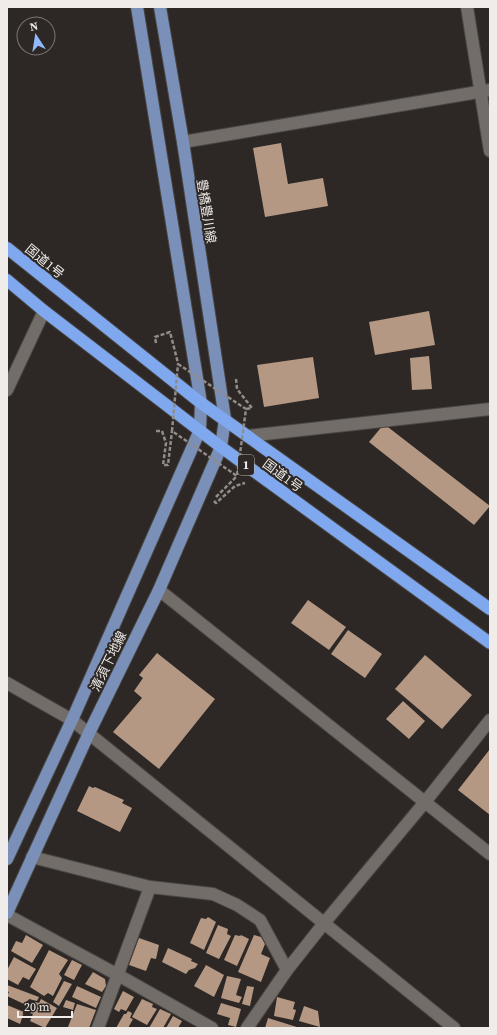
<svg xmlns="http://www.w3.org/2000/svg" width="497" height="1035" font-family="'Source Serif 4','Noto Sans JP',serif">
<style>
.building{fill:#b49883}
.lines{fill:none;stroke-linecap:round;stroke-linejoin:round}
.minor-casing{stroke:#494643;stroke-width:14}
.major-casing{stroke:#494643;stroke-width:14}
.highway-casing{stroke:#494643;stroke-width:14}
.path{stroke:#908c89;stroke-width:2.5;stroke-dasharray:4 2;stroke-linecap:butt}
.minor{stroke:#726d69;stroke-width:12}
.major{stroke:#7a90b9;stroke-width:12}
.highway{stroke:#7fa8ef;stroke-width:12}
.path-bridge{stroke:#908c89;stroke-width:2.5;stroke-dasharray:4 2;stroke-linecap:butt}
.labels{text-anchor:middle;stroke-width:4;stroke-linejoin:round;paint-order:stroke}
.shield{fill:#2d2825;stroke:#b5b1ae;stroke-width:1}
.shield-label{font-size:12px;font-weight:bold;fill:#efece9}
.street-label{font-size:13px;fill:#efece9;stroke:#2d2825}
</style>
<rect width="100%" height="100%" fill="#2d2825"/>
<g class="building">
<path d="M281,143l7,41 35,-6 5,28 -63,11 -12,-69z"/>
<path d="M429,311l6,34 -60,10 -6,-33z"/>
<path d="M429,356l3,33 -20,1 -2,-32z"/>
<path d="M313,357l6,41 -55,9 -7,-42z"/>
<path d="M384,424l106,82 -16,19 -105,-83z"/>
<path d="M308,600l38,27 -17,23 -38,-27z"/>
<path d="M348,630l34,24 -17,24 -34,-24z"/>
<path d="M157,653l58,46 -56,70 -46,-37 29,-34 -8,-7 9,-13 -4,-3z"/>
<path d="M425,655l47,40 -30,34 -47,-40z"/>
<path d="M403,701l22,20 -16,18 -23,-20z"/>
<path d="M490,749v66l-32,-25z"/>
<path d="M89,786l4,2 2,-1 29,13 -2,3 10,5 -12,24 -43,-21z"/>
<path d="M208,917l8,5 -12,28 -14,-7 11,-25 5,1z"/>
<path d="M218,925l10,4 -1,5 4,2 -12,23 -13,-6z"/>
<path d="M26,935l17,10 -11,18 -21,-12 5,-10 6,2z"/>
<path d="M235,935l5,1 1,-1 8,4 -12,27 -13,-6z"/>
<path d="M254,935l7,2 4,7 -4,10 9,4 -9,24 -23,-10z"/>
<path d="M139,938l20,7 -3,14 -5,-1 -5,13 -17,-6z"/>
<path d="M168,948l24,11 -1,2 7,3 -3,4 -6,2 -3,4 -24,-12z"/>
<path d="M49,950l19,10 -9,14 3,4 -9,18 -5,-3 -4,3 -14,-9z"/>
<path d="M14,957l22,12 -7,11 -6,-3 -5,8 -11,-6v-9z"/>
<path d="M72,960l10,5 -8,15 -10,-5z"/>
<path d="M206,965l18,10 -10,22 -20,-11z"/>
<path d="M93,972l12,7 1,7 -4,6 -17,-8z"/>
<path d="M227,976l14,3 -5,16 6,2 -3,6 -18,-5z"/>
<path d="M64,981l8,3 -13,22 -6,-4z"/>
<path d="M7,985l32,12 -2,4 -8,-2 -3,6 -19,-9 2,-4 -2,-1z"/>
<path d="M77,986l24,11 -5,11 -24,-11z"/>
<path d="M247,986l7,1 -4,19 -8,-2z"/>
<path d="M123,991l11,6 -8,14 -5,-2 -2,3 -5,-3z"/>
<path d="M277,997l18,5 -2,7 3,1 -3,10 -19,-4z"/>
<path d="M41,999l16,9 -12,20 -15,-7 3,-7 -3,-1 5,-11 4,1z"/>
<path d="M142,999l11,5 -1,3 5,2 -10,16 -15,-8z"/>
<path d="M66,1000l9,3 -2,7 -10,-3z"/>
<path d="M221,1003l20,6 -5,18 -8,-2 2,-7 -13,-4z"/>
<path d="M77,1004l19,6 -7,18 -21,-1z"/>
<path d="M7,1005l17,7 -4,12 -13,-6z"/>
<path d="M304,1006l14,5 2,16 -21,-6z"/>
<path d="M160,1009l11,5 -8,14h-14z"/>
<path d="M128,1011l4,2 -2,5 3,1 -5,9h-12l8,-14h2z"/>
<path d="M173,1016l9,5 -4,7h-12z"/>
<path d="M268,1018l32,10h-35z"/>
</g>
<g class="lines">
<g class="minor-casing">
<g id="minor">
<path d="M467,7l23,144"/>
<path d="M183,142l307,-52"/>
<path d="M7,390l37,-79"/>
<path d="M247,436l243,-27"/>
<path d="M159,590l331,264"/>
<path d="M7,683l65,37 382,308"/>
<path d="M32,857l118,30 63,7 24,11 23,15 27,50"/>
<path d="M7,915l111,60 94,53"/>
<path d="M98,1028l52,-141"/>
<path d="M247,1028l40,-58 38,-48 100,-120 65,-82"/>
</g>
</g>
<g class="major-casing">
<g id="major">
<path d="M7,859l65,-139 128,-290 1,-27 -64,-396"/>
<path d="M7,913l82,-180 70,-143 62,-143 4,-28 -42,-277 -23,-135"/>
</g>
</g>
<g class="highway-casing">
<g id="highway">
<path d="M7,248l194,155 289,206"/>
<path d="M7,280l37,31 177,136 269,196"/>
</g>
</g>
<g class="path">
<path d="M156,343l-1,-6 15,-5 8,31"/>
<path d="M236,379l1,10 15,19 -6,1"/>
<path d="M156,431h6l4,12 -3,22h5l4,-34"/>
<path d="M216,497l20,-20"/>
<path d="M214,501l2,2 19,-17 10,-3"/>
</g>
<use href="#minor" class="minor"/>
<use href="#major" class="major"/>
<use href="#highway" class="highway"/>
<path class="path-bridge" d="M178,364l68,45 -9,67 -65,-45z"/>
</g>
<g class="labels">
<rect class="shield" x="238" y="455" width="16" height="20" rx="3"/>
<g class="shield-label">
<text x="246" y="469">1</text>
</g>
<g class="street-label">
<text transform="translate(207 211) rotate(81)" y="5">豊橋豊川線</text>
<text transform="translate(45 261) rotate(39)" y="5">国道1号</text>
<text transform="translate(283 475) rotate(36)" y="5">国道1号</text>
<text transform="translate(108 661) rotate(-64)" y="5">清須下地線</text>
</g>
</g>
<rect width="497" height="1035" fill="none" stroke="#efece9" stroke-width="16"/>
<g transform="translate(36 36) rotate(348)"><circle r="19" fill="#2d2825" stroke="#7b7673"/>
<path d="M0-3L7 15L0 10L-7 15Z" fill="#90b8fd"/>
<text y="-6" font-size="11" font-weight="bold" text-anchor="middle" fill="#efece9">N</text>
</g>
<path d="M18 1011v6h54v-6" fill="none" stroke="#efece9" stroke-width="2"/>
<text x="24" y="1011" font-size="12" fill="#efece9" stroke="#2d2825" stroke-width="3" paint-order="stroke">20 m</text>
</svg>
